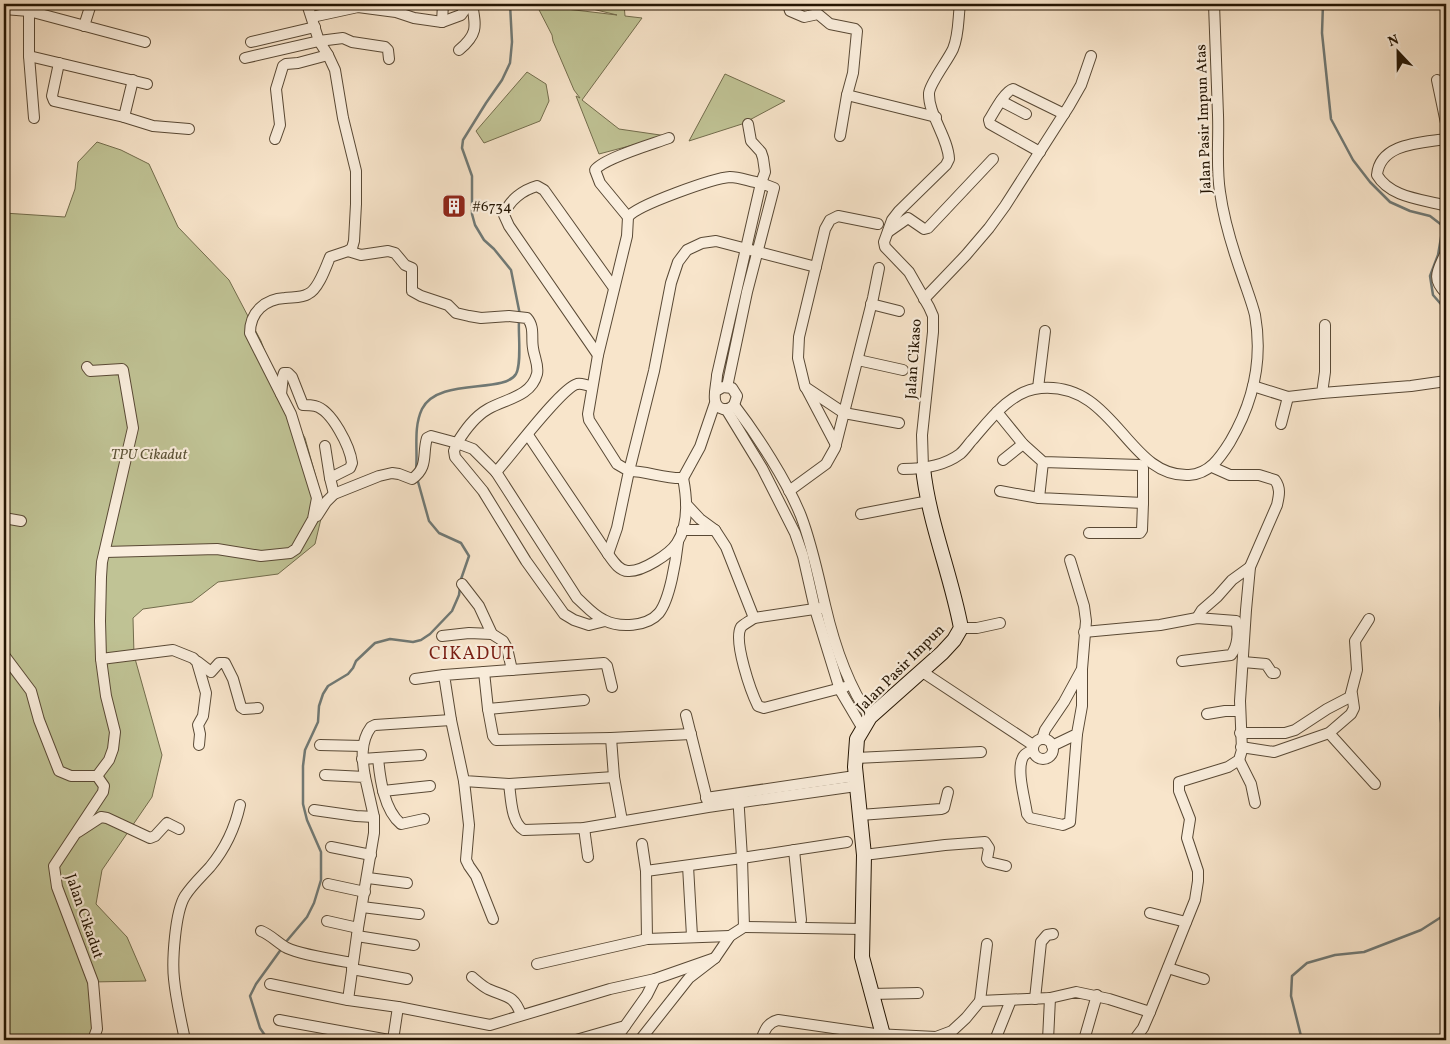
<svg xmlns="http://www.w3.org/2000/svg" width="1450" height="1044" font-family="Vollkorn,serif">
<style>
.green{fill:#c0c395;stroke:#726c4c}
.lines{fill:none;stroke-linecap:round;stroke-linejoin:round}
.stream{stroke:#707975;stroke-width:2.5}
.street-casing{stroke:#594935;stroke-width:12}
.secondary-casing{stroke:#241503;stroke-width:16}
.street{stroke:#faeedd;stroke-width:10}
.secondary{stroke:#faeedd;stroke-width:14}
.labels{text-anchor:middle;stroke-width:4.5;stroke-linejoin:round;paint-order:stroke}
.street-label{font-size:15px;fill:#241503;stroke:#faeedd}
.poi-label{font-size:15px;fill:#241503;stroke:#faeedd;text-anchor:start}
.park-label{font-size:15px;font-style:italic;fill:#5b5236;stroke:#faeedd}
.quarter-label{font-size:18px;letter-spacing:1px;fill:#7a1f14;stroke:#faeedd}
</style>
<rect width="100%" height="100%" fill="#f8e5cb"/>
<filter id="stains"><feTurbulence type="fractalNoise" baseFrequency=".004" numOctaves="4"/><feColorMatrix values="0 0 0 0 .2 0 0 0 0 .09 0 0 0 0 .02 0 0 0 .5 -.17"/></filter>
<radialGradient id="worn" r=".72"><stop offset=".6" stop-color="#630" stop-opacity="0"/><stop offset="1" stop-color="#630" stop-opacity=".3"/></radialGradient>
<g class="green">
<path d="M536,4l5,2 76,9 -45,-11h52l1,12 17,2 -60,82 37,29 48,7 -68,18 -23,-58 4,2 -6,-8 -21,-49 -1,-6z"/>
<path d="M527,72l19,12 3,17 -9,20 -56,22 -8,-12z"/>
<path d="M725,74l60,27 -43,23 -53,17z"/>
<path d="M97,142l24,8 28,14 29,63 51,53 32,61 20,54 24,43 19,68 -9,38 -37,30 -60,8 -26,20 -49,7 -10,9 1,37 28,100 -10,42 -50,73 -6,34 31,33 19,44 -55,1 2,55 -12,3h-77v-827l61,4 10,-28 3,-27z"/>
</g>
<g class="lines">
<g class="stream">
<path d="M510,4l2,38 -2,21 -8,17 -16,23 -23,37 -1,8 10,28v38l3,11 9,15 10,9 17,21 9,45"/>
<path d="M1323,4l-1,29 9,86 22,41 17,22 20,20 20,9 20,5 13,10 -5,29 -8,21 3,19 13,15"/>
<path d="M416,470c2,-20 -3,-42 6,-61 16,-32 82,-15 94,-35 6,-11 2,-40 3,-54"/>
<path d="M417,478l12,43 10,12 22,10 8,13 -9,26"/>
<path d="M1446,675c-5,22 -10,42 0,64"/>
<path d="M285,943l22,-26 7,-14 7,-23v-28l-14,-32 -4,-16v-38l2,-16 13,-28 1,-16 4,-12 5,-8 20,-12 5,-6 3,-7 19,-18 15,-4 23,3 8,-2 9,-6 22,-23 7,-16 1,-8"/>
<path d="M268,1040l-8,-12 -10,-32 6,-12 26,-36"/>
<path d="M1302,1040l-11,-44 1,-20 15,-13 28,-8 29,-3 57,-22 25,-16"/>
</g>
<g class="street-casing">
<g id="street">
<path d="M788,4l2,7 14,6 14,-3 12,10 25,5 2,2 -4,42 -6,22 89,22"/>
<path d="M4,9l25,2 116,31"/>
<path d="M29,11v45l5,62"/>
<path d="M312,17l46,-10 38,5 18,6 28,4 19,-7 8,-11"/>
<path d="M442,22l1,-18"/>
<path d="M84,26l7,-22"/>
<path d="M251,42l64,-15"/>
<path d="M459,50c19,-16 17,-23 13,-46"/>
<path d="M29,56l118,28"/>
<path d="M245,58l74,-17 24,-3 9,4 33,5 3,3 1,9"/>
<path d="M59,63l-7,33 2,5 70,16 9,-37"/>
<path d="M1437,80l9,43"/>
<path d="M1001,101l25,13"/>
<path d="M124,117l29,9 36,3"/>
<path d="M840,136l7,-41"/>
<path d="M275,139l5,-14 -4,-36 7,-23 3,-2 12,-1 30,-8"/>
<path d="M1446,139c-25,4 -66,4 -69,36 13,22 43,24 66,30l3,2"/>
<path d="M1040,152l-50,-28 -1,-4c5,-8 16,-29 24,-31l51,25"/>
<path d="M628,217l-28,-34 -5,-13c9,-12 58,-26 74,-32"/>
<path d="M878,224l-40,-8 -8,4 -5,9 -26,108 -1,21 7,29 39,26 55,10"/>
<path d="M888,232l20,-14 16,11 4,-1 65,-69"/>
<path d="M1446,252c-7,17 -16,26 0,41"/>
<path d="M924,299l42,-44 23,-27 16,-22 64,-100 12,-21 10,-29"/>
<path d="M871,304l28,7"/>
<path d="M598,355l-89,-129 -5,-11c5,-15 19,-25 33,-29l7,4 70,98"/>
<path d="M858,360l45,10"/>
<path d="M87,367l3,4 32,-2 1,1 10,58 -31,134 -1,15 -1,44 1,38 5,37 9,36 -2,17 -4,11 -12,16"/>
<path d="M1253,386l35,11 34,-4 3,-21v-47"/>
<path d="M806,388l30,57"/>
<path d="M1038,388l7,-57"/>
<path d="M716,391l7,-4 9,1 5,8 -3,9c-3,3 -6,5 -11,4 -14,-3 -6,-24 -6,-34l44,-192 13,5 -27,104 -20,95"/>
<path d="M1322,393l89,-7 35,-5"/>
<path d="M281,394l2,-18 1,-3h4l4,4 11,28c4,0 8,0 12,1 17,4 35,41 37,57l-2,5 -20,10 4,16"/>
<path d="M715,403l-15,44 -17,31c-18,1 -36,-7 -54,-7l25,-100 17,-88 7,-21 9,-12 15,-7 14,-2 100,26"/>
<path d="M734,405c23,30 53,76 67,111 11,29 17,59 24,89 9,39 22,79 45,112"/>
<path d="M726,409l36,59 33,65 8,23 12,53 25,81 23,39"/>
<path d="M997,412l26,32 20,18 -4,36 104,5v-35l-3,-3 -97,-3"/>
<path d="M1281,424l7,-27"/>
<path d="M528,435l80,119c5,7 11,17 20,17 14,1 42,-17 49,-28 12,-19 10,-45 6,-65"/>
<path d="M325,446l5,32"/>
<path d="M1003,460l20,-16"/>
<path d="M923,468l-1,-33 11,-103v-16l-4,-9 -20,-35 -24,-25 -1,-5 8,-22 7,-9 47,-46 3,-6c-1,-22 -21,-45 -20,-66 1,-10 19,-33 24,-44 6,-14 5,-30 7,-45"/>
<path d="M903,469c19,0 41,-3 57,-15 5,-4 9,-11 14,-16 17,-20 38,-48 67,-50 75,-6 86,90 148,87 20,-1 31,-17 41,-33 23,-39 33,-82 25,-127 -3,-12 -8,-25 -12,-37 -10,-28 -19,-56 -23,-86 -4,-25 -1,-52 -2,-77 -1,-37 -3,-74 -4,-111"/>
<path d="M496,472c14,-15 65,-84 81,-88 5,-1 10,1 15,3"/>
<path d="M789,491l37,-27 9,-16 38,-150 6,-30"/>
<path d="M1000,491l39,7"/>
<path d="M686,504l14,15 15,11 11,17 28,71 67,-10"/>
<path d="M861,514l68,-13"/>
<path d="M317,516l9,-14 8,-8 45,-18 13,-3 7,1 13,5c17,-12 10,-25 15,-41l4,-2 26,7c8,-13 17,-26 31,-34 17,-10 43,-12 49,-35 2,-9 -3,-17 -4,-26 -2,-10 2,-21 -6,-30l-18,-2 -28,2 -12,-2 -13,-3 -8,-8 -27,-9 -9,-5v-23l-7,-3 -10,-12 -7,-2 -27,4 -13,-4"/>
<path d="M4,518l17,3"/>
<path d="M682,530h33"/>
<path d="M1089,533h51l2,-3 1,-27"/>
<path d="M105,552l112,-3 44,7 29,-3 6,-4 17,-30 4,-21 -26,-84 -41,-81c0,-21 15,-34 35,-35 7,-1 17,0 23,-4 10,-4 18,-27 22,-37l18,-6 4,-3 2,-7 2,-37v-33l-13,-53 -8,-48 -7,-15 -9,-14 -12,-37"/>
<path d="M608,554l9,-26 12,-57 -12,-7 -28,-44 -1,-6 10,-59 29,-119 1,-19c9,-12 86,-39 102,-40 10,0 21,5 31,6l4,-11 -2,-14 -2,-6 -10,-11 -3,-17"/>
<path d="M462,584l17,22 13,28 11,7 4,7 5,22"/>
<path d="M754,618c-4,3 -10,6 -13,9 -8,14 10,65 17,79l6,2 81,-21"/>
<path d="M1197,618l5,-8 15,-13 15,-17 18,-13"/>
<path d="M605,621l-16,4 -15,-5 -10,-6 -38,-53 -43,-70 -28,-34 -1,-6 3,-8 16,6 23,23 81,126c8,7 16,17 27,22 15,8 43,7 55,-7 11,-14 17,-53 19,-71"/>
<path d="M961,628h16l23,-5"/>
<path d="M1084,632l76,-7 37,-7 39,3c3,10 2,25 -5,34l-49,6"/>
<path d="M442,636l27,-3 23,1"/>
<path d="M4,655l27,36 8,29 20,51 12,5h26l7,10 -1,6 -49,74 3,21 36,95 4,47 -4,11"/>
<path d="M101,659l72,-9 20,8 4,4 9,31 -3,23 -5,9 2,9 -1,11"/>
<path d="M198,662l13,10 8,-9h6l8,16 8,28 3,2 14,-1"/>
<path d="M1243,662l23,2 6,9h3"/>
<path d="M921,671l112,74"/>
<path d="M484,672l4,37 5,27 3,4 115,-2 3,39 8,44"/>
<path d="M415,679l29,-4"/>
<path d="M612,687l-5,-21 -3,-3 -160,12 7,45 13,61 45,3 105,-7"/>
<path d="M488,709l96,-9"/>
<path d="M1207,714l18,-3h15"/>
<path d="M686,715l22,88"/>
<path d="M1240,733h45l10,-3 32,-21 23,-12 7,-27 -2,-29 14,-22"/>
<path d="M1329,733l46,51"/>
<path d="M611,738l80,-4"/>
<path d="M1042,739l3,-9 19,-28 18,-33 4,-48 -2,-15 -14,-46"/>
<circle cx="1043" cy="749" r="10"/>
<path d="M320,745l43,1"/>
<path d="M1052,746l25,-12 5,-28v-36"/>
<path d="M1241,747l33,5 55,-19 22,-19 3,-6 -2,-14"/>
<path d="M1033,750c-4,2 -8,3 -10,7 -7,13 2,42 4,57l3,4 33,7 7,-3 7,-88"/>
<path d="M378,758c2,21 6,52 23,66l23,-5"/>
<path d="M856,758l125,-6"/>
<path d="M362,759l59,-4"/>
<path d="M1239,760l12,24 4,19"/>
<path d="M325,775l40,2 9,40v16l-16,95 -10,72 50,7 92,18 120,-36 45,-10 60,-21"/>
<path d="M365,777c-3,-17 -5,-35 6,-50l4,-2 76,-5"/>
<path d="M464,781l5,44 -3,35 3,6 7,10 17,43"/>
<path d="M509,784c2,13 2,39 15,46l60,-2 124,-21 148,-21"/>
<path d="M383,791l47,-5"/>
<path d="M738,794l4,64 105,-16"/>
<path d="M706,798l149,-22"/>
<path d="M314,810l42,6 18,1"/>
<path d="M860,815l81,-6 3,-1 4,-16"/>
<path d="M584,828l4,29"/>
<path d="M78,832l23,-15 6,1 43,20 5,-2 12,-13 12,6"/>
<path d="M642,844l4,27 1,68"/>
<path d="M331,847l40,8"/>
<path d="M794,850l7,70"/>
<path d="M864,855l81,-10 40,-3 4,6 -2,11 2,3 17,4"/>
<path d="M688,866l4,70"/>
<path d="M646,871l96,-13 2,69"/>
<path d="M368,878l39,5"/>
<path d="M328,884l37,8"/>
<path d="M362,907l57,7"/>
<path d="M1150,913l36,9"/>
<path d="M327,921l31,7"/>
<path d="M744,927l118,2"/>
<path d="M261,931c10,4 17,12 26,17 15,7 49,12 66,15"/>
<path d="M357,936l57,9"/>
<path d="M537,964l110,-25 83,-3"/>
<path d="M1168,968l36,11"/>
<path d="M352,969l55,10"/>
<path d="M472,977c5,4 10,9 16,12 17,8 26,5 33,26"/>
<path d="M270,984l78,16"/>
<path d="M871,994l47,-1"/>
<path d="M1035,999l6,-57 6,-7 6,-1"/>
<path d="M980,1001l7,-57"/>
<path d="M279,1020l110,20"/>
<path d="M185,1040c-4,-20 -9,-40 -11,-61 -2,-18 1,-67 11,-83 7,-11 16,-19 25,-29 15,-18 25,-39 30,-62"/>
<path d="M393,1040l5,-33"/>
<path d="M576,1040l49,-14 22,-31 8,-16"/>
<path d="M615,1040l10,-14"/>
<path d="M640,1040l49,-62 26,-20 15,-22 14,-9"/>
<path d="M761,1040c4,-10 6,-17 17,-20l97,14 61,3 16,-6 14,-13 14,-17 70,-3 26,-6 33,7 41,13"/>
<path d="M995,1040l16,-40"/>
<path d="M1048,1040l2,-42"/>
<path d="M1084,1040l13,-45"/>
<path d="M1134,1040l9,-12 7,-16 45,-112 3,-19v-10l-11,-33 3,-19 -11,-28v-9l49,-15 11,-7 3,-10 -2,-49 6,-91 4,-43 27,-62c2,-9 4,-17 -2,-25l-16,-5h-29l-18,-8"/>
</g>
</g>
<g class="secondary-casing">
<path id="secondary" d="M883,1040v-5l-21,-78 2,-102 -9,-88 2,-28 13,-22 72,-64 12,-13 7,-12c-10,-54 -32,-105 -38,-160"/>
</g>
<use href="#street" class="street"/>
<use href="#secondary" class="secondary"/>
</g>
<defs>
<g id="building-square" transform="scale(1.25)"><rect x="-9" y="-9" width="18" height="18" rx="4" fill="#8f2418" stroke="#faeedd"/><path d="M-4-6H4V6H1V3H-1V6H-4ZM-2.5-4.3h1.7v1.8h-1.7ZM.8-4.3h1.7v1.8H.8ZM-2.5-1h1.7V.8h-1.7ZM.8-1h1.7V.8H.8Z" fill="#fff"/></g>
</defs>
<g fill-rule="evenodd">
<use href="#building-square" x="454" y="206"/>
</g>
<g class="labels">
<g class="street-label">
<text transform="translate(1203 119) rotate(-92)" y="5">Jalan Pasir Impun Atas</text>
<text transform="translate(913 359) rotate(-86)" y="5">Jalan Cikaso</text>
<text transform="translate(900 668) rotate(-45)" y="5">Jalan Pasir Impun</text>
<text transform="translate(85 916) rotate(71)" y="5">Jalan Cikadut</text>
</g>
<g class="poi-label">
<text x="472" y="211">#6734</text>
</g>
<g class="park-label">
<text x="149" y="459">TPU Cikadut</text>
</g>
<g class="quarter-label">
<text x="472" y="659">CIKADUT</text>
</g>
</g>
<rect width="1450" height="1044" fill="none" stroke="#f8e5cb" stroke-width="20"/>
<rect x="5" y="5" width="1440" height="1034" fill="none" stroke="#241503" stroke-width="2.5"/>
<rect x="10" y="10" width="1430" height="1024" fill="none" stroke="#241503"/>
<g transform="translate(1398 52) rotate(338)" stroke="#faeedd" stroke-width="4" paint-order="stroke">
<path d="M0-4L9 19L0 12L-9 19Z" fill="#241503"/>
<text y="-8" font-size="14" font-weight="bold" text-anchor="middle" fill="#241503">N</text>
</g>
<rect width="100%" height="100%" filter="url(#stains)"/>
<rect width="100%" height="100%" fill="url(#worn)"/>
</svg>
